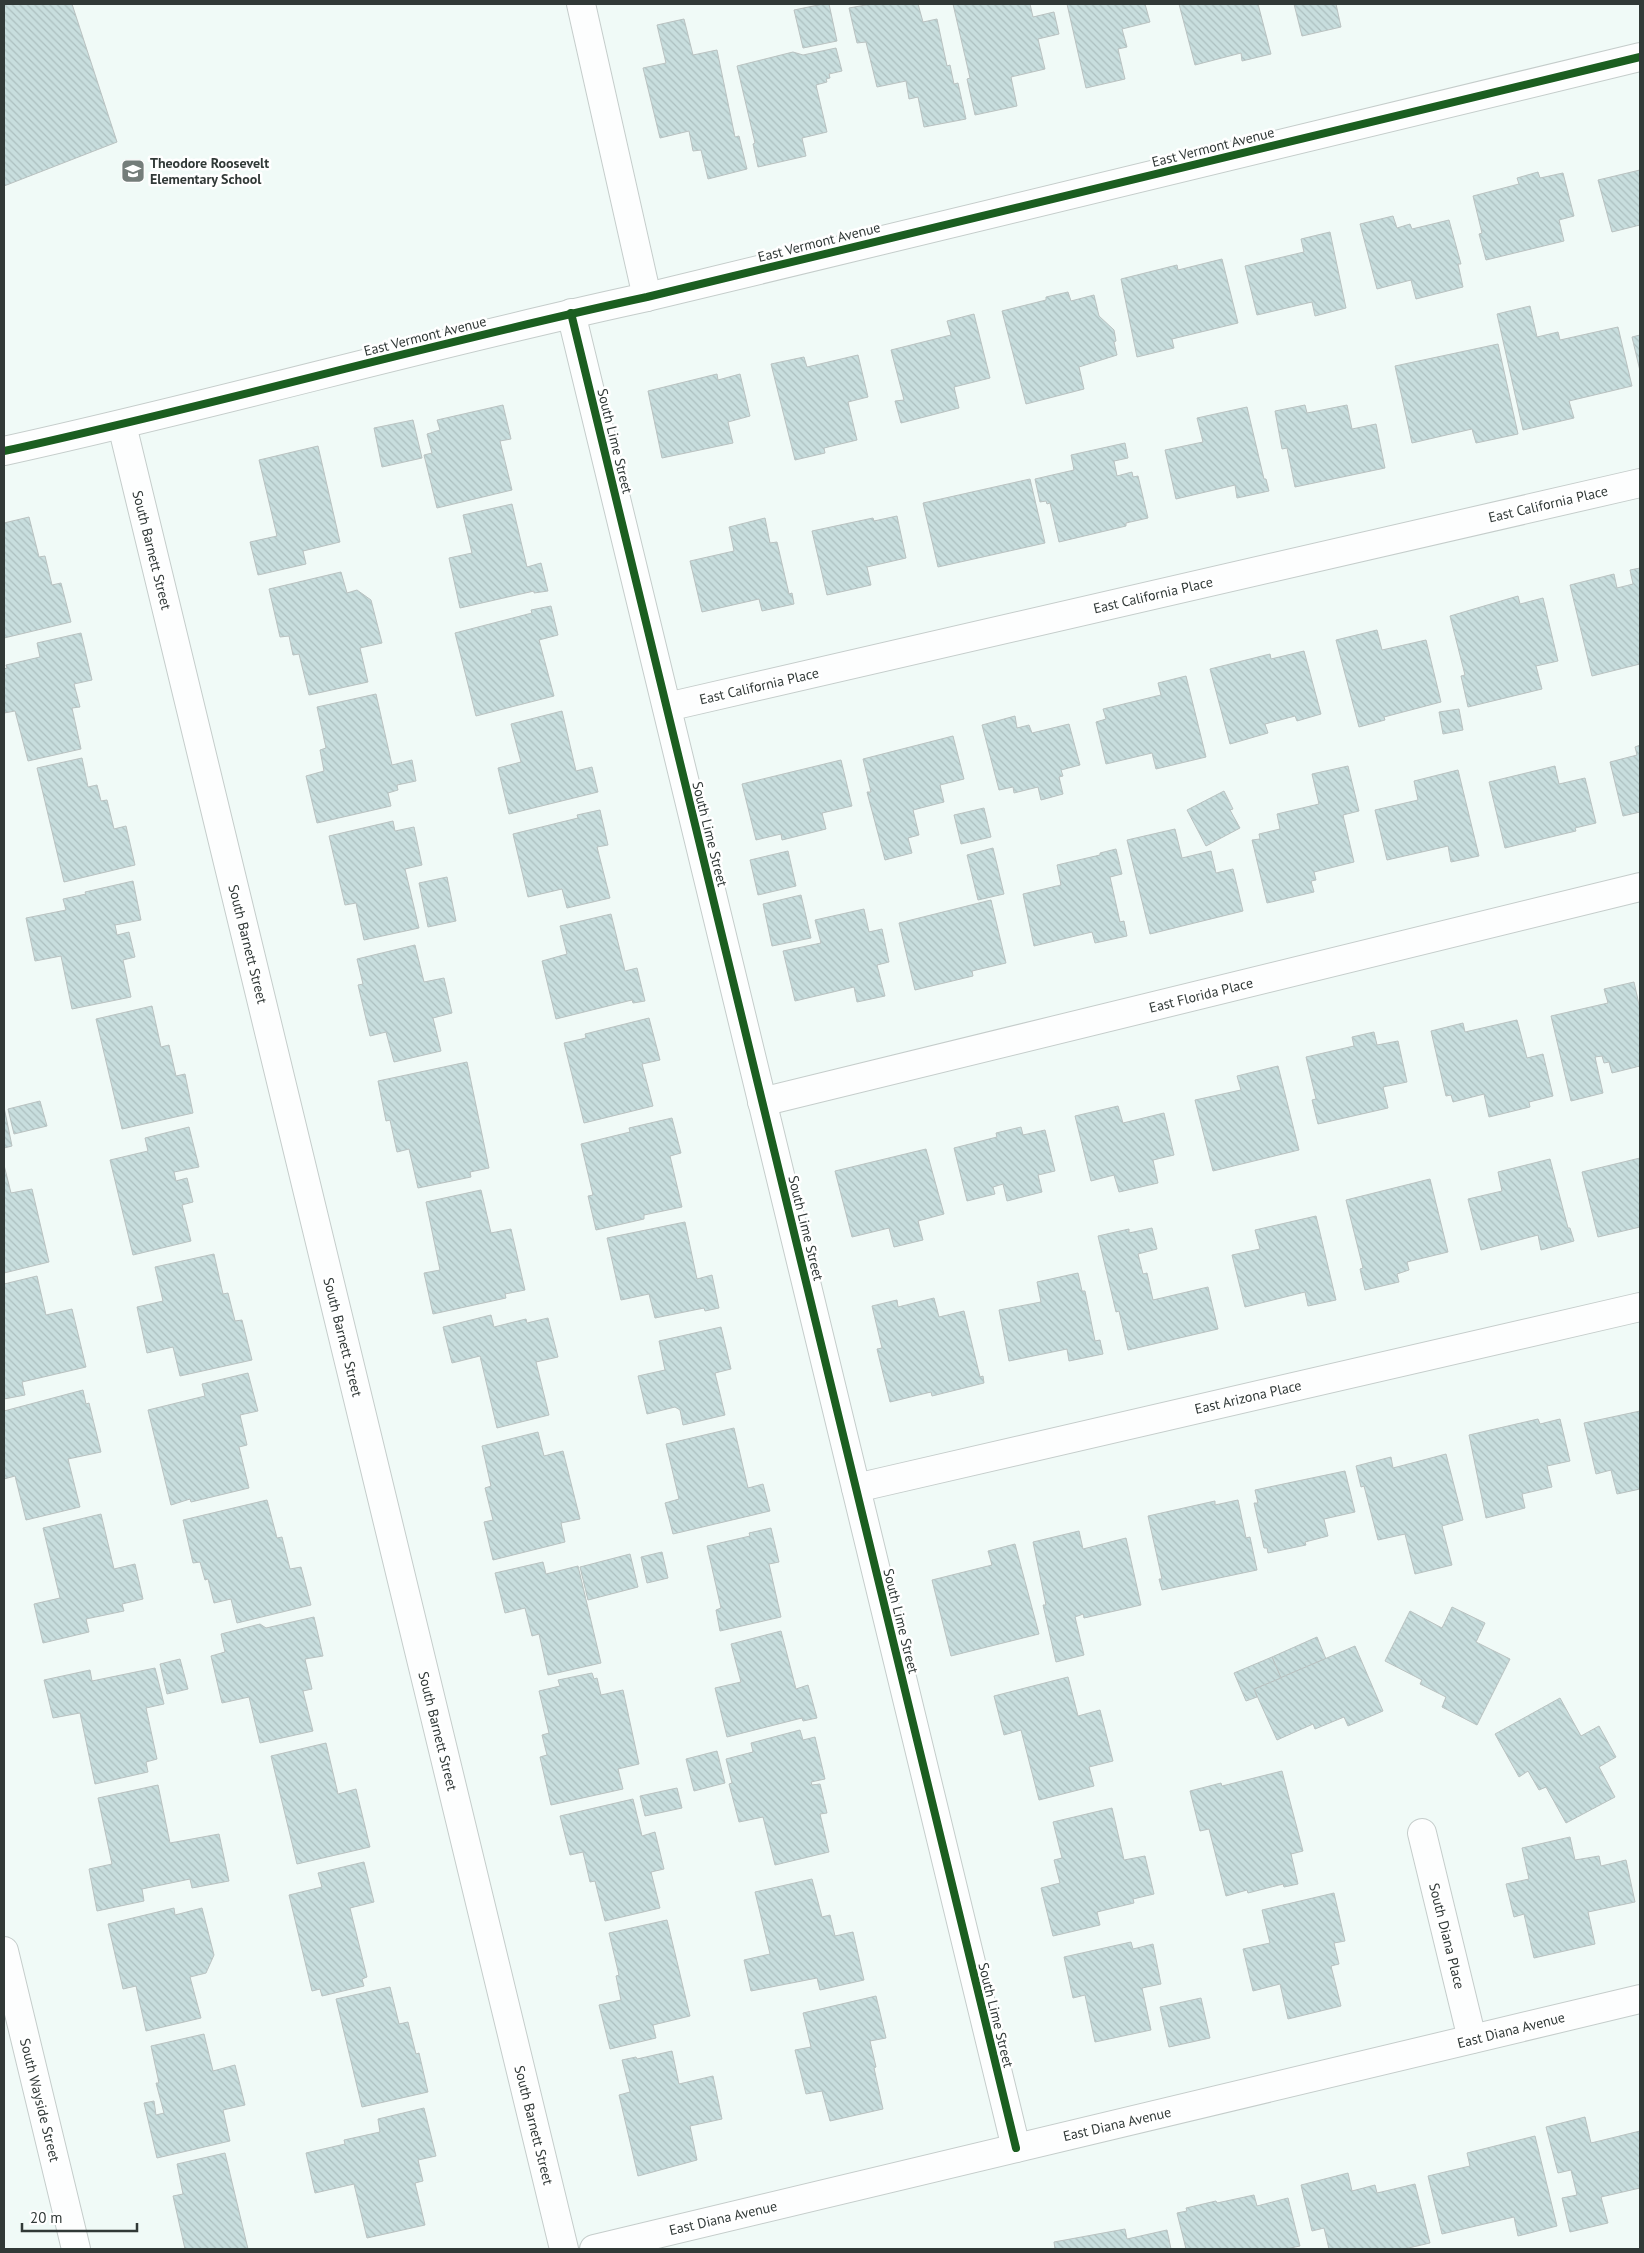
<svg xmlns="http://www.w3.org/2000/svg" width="1644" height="2253" font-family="'PT Sans',sans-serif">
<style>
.building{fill:url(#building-back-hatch);stroke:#bac2c1}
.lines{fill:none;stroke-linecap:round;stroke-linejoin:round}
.minor-casing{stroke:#c5cdcb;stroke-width:30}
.minor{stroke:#fdfefe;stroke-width:28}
.cycleway-casing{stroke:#fff;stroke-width:11}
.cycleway{stroke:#1b5e20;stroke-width:8}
.labels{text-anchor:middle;stroke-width:5;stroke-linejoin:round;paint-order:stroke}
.street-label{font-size:14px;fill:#313937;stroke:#fff}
.poi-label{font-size:14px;font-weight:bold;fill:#313937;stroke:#fff;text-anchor:start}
</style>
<defs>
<pattern id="building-back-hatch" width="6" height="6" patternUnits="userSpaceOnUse" patternTransform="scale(1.25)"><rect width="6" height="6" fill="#c8dede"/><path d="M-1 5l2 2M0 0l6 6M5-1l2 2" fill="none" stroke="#acbfbf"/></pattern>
</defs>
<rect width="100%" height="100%" fill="#f0faf7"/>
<g class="building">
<path d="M4,4h68l45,138 -113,44z"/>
<path d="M823,4h6l8,37 -34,7 -9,-38z"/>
<path d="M871,4h47l5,18 14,-3 10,47 3,-1 4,19 4,-1 8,36 -42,8 -6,-30 -9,2 -3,-18 -29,6 -11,-45 -9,1 -8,-35z"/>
<path d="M953,4h77l3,13 21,-5 5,22 -21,5 7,30 -34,8 6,29 -42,9 -8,-36 3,-1z"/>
<path d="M1067,4h78l5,18 -28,7 5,18 -9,2 7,30 -39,9z"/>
<path d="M1179,4h79l13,50 -29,7 -1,-8 -46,12z"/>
<path d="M1294,4h42l5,23 -39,9z"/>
<path d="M684,19l9,36 24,-5 18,87 4,-1 8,33 -39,10 -7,-29 -8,1 -4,-20 -29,7 -17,-70 23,-5 -9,-38z"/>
<path d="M836,48l6,23 -13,3 1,4 -4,1 1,3 -11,3 11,47 -25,6 4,18 -48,11 -5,-23 2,-1 -18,-77 56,-14 10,3z"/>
<path d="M1640,170v55l-28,7 -14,-52z"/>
<path d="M1538,172l2,6 23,-5 11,43 -15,4 5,21 -78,19 -7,-26 3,-1 -9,-37 46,-12 -2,-6z"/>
<path d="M1393,216l4,12 13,-4 2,5 37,-9 12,44h-3l5,23 -47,12 -5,-19 -34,9 -17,-65z"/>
<path d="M1330,232l16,76 -31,8 -3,-14 -55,13 -12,-49 59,-14 -3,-13z"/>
<path d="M1222,259l16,64 -66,16 2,9 -37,9 -16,-78 56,-14 1,5z"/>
<path d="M1068,292l3,9 23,-6 5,21 15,14 2,11 -2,1 3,13 -38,12 5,22 -58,15 -24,-93 44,-11v-3z"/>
<path d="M1530,306l7,31 21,-5 2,8 58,-13 14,59 -63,15 5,17 -51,12 -26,-116z"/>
<path d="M974,314l16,64 -36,9 5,21 -58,15 -6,-22 9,-1 -13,-50 60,-15 -4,-14z"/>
<path d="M1640,335v36l-8,-34z"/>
<path d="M1498,344l20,90 -42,9 -4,-14 -60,14 -17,-77z"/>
<path d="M858,355l10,42 -20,5 9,38 -33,8 1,5 -30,7 -24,-96 33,-7 3,10z"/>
<path d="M717,374l1,6 22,-6 10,42 -22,6 5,21 -71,15 -14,-67z"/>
<path d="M503,405l8,34 -11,2 12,49 -75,18 -13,-53 8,-2 -5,-19 13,-4 -3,-10z"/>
<path d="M1305,405l2,8 40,-8 5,24 24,-5 9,44 -90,19 -8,-39 -5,1 -7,-38z"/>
<path d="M1247,407l17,72h2l3,12 -32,7 -2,-13 -59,14 -11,-49 38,-8 -6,-24z"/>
<path d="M413,420l9,38 -40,9 -8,-39z"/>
<path d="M1125,443l3,15 -14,3 3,15 15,-4 1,5 5,-1 10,42 -22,5v3l-67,16 -9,-39 -3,1 -1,-3 -6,1 -5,-23 39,-9 -3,-15z"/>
<path d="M318,446l22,96 -37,9 3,13 -48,11 -8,-33 27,-6 -18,-76z"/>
<path d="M1030,479l15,64 -107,24 -15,-64z"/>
<path d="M512,504l15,63 14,-4 7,28 -14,2v-2l-74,17 -11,-50 23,-5 -9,-38z"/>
<path d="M897,516l9,42 -39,9 4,18 -44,10 -15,-64 61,-13 1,3z"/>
<path d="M29,517l10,40 6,-1 7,29 9,-2 10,39 -67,16v-115z"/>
<path d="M765,518l5,25 7,-1 12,52 3,-1 2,11 -32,7 -3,-12 -57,13 -12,-51 44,-10 -5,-24z"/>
<path d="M1640,568v96l-48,12 -22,-91 44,-11 3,14 16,-4 -3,-14z"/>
<path d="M341,572l6,21 10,-3 14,10 11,43 -22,5 8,34 -59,13 -10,-41 -6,1 -4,-19 -9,1 -11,-48z"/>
<path d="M1518,596l2,8 23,-6 15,63 -22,5 6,23 -74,18 -7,-31 4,-1 -15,-59z"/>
<path d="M551,606l7,29 -19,5 15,56 -78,20 -21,-83 77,-20 -1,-3z"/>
<path d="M1377,630l5,20 44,-10 15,62 -57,15 1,3 -26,7 -23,-87z"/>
<path d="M81,633l11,47 -18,4 6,23 -8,1 9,41 -53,12 -13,-50 -11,2v-44l3,-1 -1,-3 34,-8 -3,-14z"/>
<path d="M1304,651l17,63 -24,7 -2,-5 -30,8 3,9 -38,11 -20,-75 60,-15 1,5z"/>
<path d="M1186,676l20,81 -50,12 -4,-16 -46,11 -10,-42 10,-3 -3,-10 58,-14 -3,-12z"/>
<path d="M376,694l16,71 20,-5 4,21 -19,4 1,5 -10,3 3,13 -74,17 -11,-47 18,-5 -4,-21 6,-2 -9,-41z"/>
<path d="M1459,709l4,21 -20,4 -4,-22z"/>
<path d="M562,711l14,60 16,-4 6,25 -89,22 -11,-46 23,-6 -10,-38z"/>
<path d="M1015,716l2,12 12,-3 3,8 37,-9 11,41 -19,5 2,6 -4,1 4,17 -22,6 -3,-13 -24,6 -1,-6 -14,3 -17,-65z"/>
<path d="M953,736l11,43 -24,6 4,17 -31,8 6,25 -11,3 4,15 -27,7 -18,-68h4l-8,-33z"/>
<path d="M1640,745v67l-17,4 -13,-54 27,-7 -2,-8z"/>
<path d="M82,758l6,29 9,-2 4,16 6,-1 7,29 12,-3 9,39 -71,17 -27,-114z"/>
<path d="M841,760l11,46 -30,7 4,16 -44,11 -1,-6 -25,6 -14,-56z"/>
<path d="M1348,766l11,45 -16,4 11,47 -40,10 2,8 -5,1 3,11 -47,11 -15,-63 8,-1 -1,-5 21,-5 -3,-15 42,-10 -7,-30z"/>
<path d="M1555,766l4,18 26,-6 11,45 -21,5 1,3 -71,17 -16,-66z"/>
<path d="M1458,770l21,86 -28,6 -3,-16 -61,14 -12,-50 43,-10 -4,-19z"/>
<path d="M1224,791l9,18 -3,1 10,18 -34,18 -19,-36z"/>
<path d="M984,808l7,29 -30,7 -7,-29z"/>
<path d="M600,810l8,35 -11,2 13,51 -43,10 -5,-19 -34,8 -15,-63 65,-16 -1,-3z"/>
<path d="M393,821l2,10 19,-4 8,38 -17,4 14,59 -55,12 -8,-37 -11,2 -16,-69z"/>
<path d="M1175,829l7,29 29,-7 5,22 17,-4 10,42 -93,23 -23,-94z"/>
<path d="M993,848l11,46 -26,6 -11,-45z"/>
<path d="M1116,849l6,25 -12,3 10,45 4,-1 3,15 -32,7 -3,-11 -58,14 -11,-52 38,-9 -4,-20 43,-10v-2z"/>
<path d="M788,851l8,35 -38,9 -8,-35z"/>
<path d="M447,877l9,44 -28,6 -9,-44z"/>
<path d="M133,881l8,39 -26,5 2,10 12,-3 6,25 -12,3 8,37 -59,12 -11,-53 -26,5 -9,-43 40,-8 -3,-11 23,-5 -1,-2z"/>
<path d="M801,895l10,43 -39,8 -9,-42z"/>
<path d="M991,900l15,63 -34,8 1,5 -58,14 -16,-67z"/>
<path d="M864,909l5,23 13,-3 7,33 -12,3 8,31 -28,6 -3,-15 -59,14 -12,-50 38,-8 -6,-23z"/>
<path d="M611,914l14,57 12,-3 8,33 -12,2 -1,-3 -76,19 -14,-58 25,-7 -7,-28z"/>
<path d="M415,945l9,37 20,-4 8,35 -19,5 8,33 -47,11 -8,-30 -16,4 -12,-51 5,-1 -6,-25z"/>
<path d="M1634,982l6,27v57l-28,7 -3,-11 -5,1 -2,-7 -7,1 8,36 -32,8 -20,-85 57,-13 -4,-14z"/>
<path d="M152,1006l9,41 8,-2 7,31 9,-2 8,39 -71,16 -26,-110z"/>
<path d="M649,1018l11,42 -18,4 11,42 -69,17 -20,-80 22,-5 -1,-4z"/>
<path d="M1517,1020l10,38 16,-4 10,42 -24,6 1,5 -41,10 -5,-23 -31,8 -2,-7 -5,1 -15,-65 32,-8 2,9z"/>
<path d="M1374,1032l3,13 21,-4 9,41 -24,5 5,21 -70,16 -6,-24 4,-1 -10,-42 48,-11 -2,-9z"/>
<path d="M467,1062l22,106 -19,4 1,5 -53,11 -9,-39 -12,3 -7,-32 -4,1 -8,-40z"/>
<path d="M1278,1066l21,84 -86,21 -18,-71 46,-10 -4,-14z"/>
<path d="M40,1101l7,25 -33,8 -6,-25z"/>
<path d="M1118,1106l5,17 41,-10 10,42 -21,5 5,23 -39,9 -5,-17 -23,6 -16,-65z"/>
<path d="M4,1107l8,39 -8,2z"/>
<path d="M672,1118l9,35 -11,3 12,51 -38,8v4l-48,11 -8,-34 5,-1 -12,-51 49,-12 -1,-4z"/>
<path d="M189,1127l10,40 -25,5 2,9 11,-3 6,24 -11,3 9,36 -58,14 -23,-95 38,-9 -3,-13z"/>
<path d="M1021,1127l2,8 22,-5 10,41 -17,4 4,17 -35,9 -4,-17 -10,3 2,7 -28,7 -13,-53 43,-11 -1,-4z"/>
<path d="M926,1149l18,65 -26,7 5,19 -29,7 -5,-19 -37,9 -17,-66z"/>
<path d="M1640,1158v69l-42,10 -16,-65z"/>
<path d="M1550,1159l18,69h2l4,13 -33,9 -3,-15 -57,15 -13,-51 34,-8 -4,-19z"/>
<path d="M4,1165l7,28 21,-4 17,73 -45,11z"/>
<path d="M1430,1179l18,73 -41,10 2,8 -12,4 2,8 -34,8 -5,-21 3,-1 -17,-68z"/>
<path d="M481,1190l10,43 20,-4 14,61 -20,4 1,4 -73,16 -9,-41 16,-3 -14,-68z"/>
<path d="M1316,1216l20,84 -28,6 -3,-14 -60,15 -13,-52 28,-6 -5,-19z"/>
<path d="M685,1222l12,57 15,-4 7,33 -14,3 -1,-3 -49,10 -6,-24 -28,6 -14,-62z"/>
<path d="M1152,1228l5,21 -19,5 5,20 4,-1 6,27 55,-13 10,42 -90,21 -9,-39 -3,1 -18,-76 31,-7v4z"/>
<path d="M214,1254l9,40 5,-1 7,28 7,-1 10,40 -72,16 -7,-29 -26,6 -10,-46 26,-6 -8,-34z"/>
<path d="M1078,1273l4,18h3l10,50 5,-1 3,14 -34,7 -2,-12 -58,12 -10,-51 42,-8 -4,-20z"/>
<path d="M37,1276l9,39 26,-6 14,58 -64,15 3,13 -21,4v-115z"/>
<path d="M934,1298l5,19 25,-6 16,66 3,-1 1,7 -52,13 -1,-4 -41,10 -13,-53 5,-1 -10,-42 25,-6 1,7z"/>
<path d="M491,1315l3,12 32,-8 1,4 21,-5 10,39 -22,5 13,53 -52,13 -17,-72 -28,7 -9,-36z"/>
<path d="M721,1327l10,42 -16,4 10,42 -42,10 -3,-15 -5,-3 -28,7 -9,-38 27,-6 -6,-29z"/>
<path d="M248,1373l10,38 -18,4 7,30 -8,2 10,41 -58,14 -1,-3 -19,6 -23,-95 57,-14 -3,-12z"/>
<path d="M83,1390l3,14 3,-1 12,49 -33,7 12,48 -54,13 -11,-44 -11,3v-68z"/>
<path d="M1640,1411v78l-23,5 -6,-24 -15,4 -12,-51z"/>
<path d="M1538,1419l2,5 20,-5 10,42 -23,5 5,21 -30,7 3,14 -39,10 -17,-83z"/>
<path d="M734,1428l14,60 15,-4 7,27 -97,23 -8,-31 14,-4 -13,-55z"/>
<path d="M538,1432l6,24 19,-5 17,68 -19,4 4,19 -72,18 -9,-38 9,-2 -8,-32 6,-2 -9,-40z"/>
<path d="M1446,1454l17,66 -21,6 10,39 -37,9 -10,-40 -27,6 -14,-54 -3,1 -5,-21 35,-9 2,11z"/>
<path d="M1345,1471l10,41 -31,7 4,17 -23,6 1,3 -38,8 -1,-5h-3l-10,-45h4l-3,-13z"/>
<path d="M267,1500l10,38 5,-1 8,32 11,-2 10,38 -74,18 -6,-24 -17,4 -6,-24 -3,1 -5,-18 -7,1 -10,-43z"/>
<path d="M1238,1500l8,38 4,-1 7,33 -95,20 -3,-11h3l-14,-63 67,-15v4z"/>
<path d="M101,1514l13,55 21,-5 8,35 -21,5 2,7 -38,8 3,13 -46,11 -9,-39 26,-6 -17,-70z"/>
<path d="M771,1528l8,34 -10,2 12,53 -61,14 -4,-21 5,-2 -14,-62 43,-10 -1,-3z"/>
<path d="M1079,1531l4,18 43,-11 15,67 -57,13 -1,-4 -8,3 9,38 -28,7 -13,-57h3l-13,-63z"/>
<path d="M1015,1544l24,90 -88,22 -19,-76 60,-15 -4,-14z"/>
<path d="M662,1552l6,26 -21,5 -6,-26z"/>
<path d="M630,1554l8,33 -50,13 -8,-33z"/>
<path d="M543,1562l3,12 32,-8 23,97 -53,12 -9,-41 -7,2 -7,-28 -20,5 -10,-40z"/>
<path d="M1452,1607l33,16 -9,19 34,17 -33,66 -35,-18 4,-10 -26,-13 2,-4 -37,-19 25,-50 32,17z"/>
<path d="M314,1617l9,39 -18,3 7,30 -9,2 10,40 -53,12 -11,-46 -27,6 -11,-47 14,-4 -4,-18 39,-10 6,4z"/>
<path d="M781,1631l15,58 12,-4 9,33 -14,3 -1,-3 -75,19 -12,-49 26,-6 -10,-38z"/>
<path d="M1317,1637l9,22 -45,19 -9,-21z"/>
<path d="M1355,1646l28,65 -35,15 -4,-9 -29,12 -2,-5 -36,16 -23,-51z"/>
<path d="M1272,1657l9,21 -27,11 3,8 -11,4 -12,-28z"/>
<path d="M180,1659l8,30 -21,5 -7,-30z"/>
<path d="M155,1668l9,36 -18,4 11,51 -11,3 2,10 -53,12 -15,-71 -27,5 -9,-38 46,-10 2,11z"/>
<path d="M592,1673l2,6 3,-1 4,17 22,-5 16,74 -21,5 5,20 -72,16 -11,-48 7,-2 -5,-20 7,-2 -10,-42 21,-5 -2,-6z"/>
<path d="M1068,1677l10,39 22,-6 13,51 -24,6 5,19 -55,14 -18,-70 -17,5 -10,-39z"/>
<path d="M1560,1698l21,38 18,-10 17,31 -17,10 16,30 -49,26 -20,-36 -7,3 -11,-19 -9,6 -24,-43z"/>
<path d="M800,1730l3,10 12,-3 10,42 -14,3 1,3 8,-1 7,29 -7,1 9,38 -54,13 -12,-48 -24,5 -10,-38 3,-1 -6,-24 27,-7 -2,-9z"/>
<path d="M326,1743l12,51 18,-5 14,58 -73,17 -26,-108z"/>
<path d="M717,1751l8,32 -31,8 -8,-32z"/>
<path d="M1282,1771l21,80 -12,3 7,30 -14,3 -1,-3 -35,9 -1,-3 -21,6 -17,-67 -9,2 -10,-40 31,-8 1,3z"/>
<path d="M158,1785l12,58 49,-9 10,47 -37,7 -2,-9 -48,10 2,12 -47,10 -8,-42 23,-5 -14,-66z"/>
<path d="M677,1788l5,20 -37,8 -5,-20z"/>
<path d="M633,1799l9,37 13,-4 9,37 -13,3 9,36 -55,13 -10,-40 -5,1 -7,-30 -13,3 -10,-39z"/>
<path d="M1112,1808l12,52 21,-4 9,38 -21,5 1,4 -37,9 3,13 -47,11 -12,-48 19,-5 -6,-23 8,-2 -9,-36z"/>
<path d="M1570,1837l5,23 24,-4 2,10 25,-6 9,42 -47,10 7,32 -61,14 -10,-44 -10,3 -8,-33 23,-5 -7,-31z"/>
<path d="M364,1862l10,40 -24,6 17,69 -5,2 2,7 -42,10 -2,-7 -8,2 -23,-96 33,-8 -4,-14z"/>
<path d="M812,1879l10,38 8,-2 5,21 18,-4 11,48 -44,10 -3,-12 -66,13 -7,-31 26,-6 -15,-62z"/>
<path d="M1334,1893l11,48 -11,2 5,21 -8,2 10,40 -53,13 -8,-35 -27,7 -10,-42 27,-6 -8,-33z"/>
<path d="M174,1908l1,7 27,-7 12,47 -8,18 -16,4 11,41 -55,13 -10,-45 -13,3 -15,-65z"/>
<path d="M667,1920l23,96 -37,9 3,13 -46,11 -11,-44 22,-5 -5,-24 3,-1 -10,-42z"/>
<path d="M1131,1942l2,7 20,-5 8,40 -19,4 9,42 -56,12 -10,-47 -12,3 -9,-41z"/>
<path d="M390,1987l9,37 9,-2 8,32 3,-1 9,39 -66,15 -26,-108z"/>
<path d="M876,1996l10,42 -16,3 6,26 -2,1 9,41 -53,12 -8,-30 -16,3 -11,-44 16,-3 -8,-34z"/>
<path d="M1201,1998l9,40 -41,9 -9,-40z"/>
<path d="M204,2034l9,37 22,-6 10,40 -22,5 7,31 -73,17 -13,-55 10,-2 2,14 8,-2 -8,-30h3l-8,-37z"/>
<path d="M672,2051l7,33 34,-8 9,43 -32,7 7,34 -59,16 -19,-81 11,-3 -8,-32 14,-3 1,2z"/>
<path d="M424,2108l12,48 -18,4 5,21 -8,2 10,42 -58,13 -13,-54 -39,9 -9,-40 39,-9 -1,-4 36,-8 -2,-13z"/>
<path d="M1585,2117l6,26 49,-12v57l-39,9 7,26 -38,9 -8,-34 15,-3 -6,-25 -13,3 -12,-46z"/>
<path d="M1535,2136l22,90 -39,10 -4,-19 -72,17 -14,-58 42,-10 -3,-13z"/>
<path d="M225,2153l23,96h-63l-12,-53 10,-2 -6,-30z"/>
<path d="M1348,2173l4,18 23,-6 2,8 38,-9 15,59 -26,6h-75l-5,-21 -12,3 -11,-46z"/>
<path d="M1254,2195l3,11 31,-8 12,48 -14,3h-100l-9,-36 10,-2 -1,-3 30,-7 1,2z"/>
<path d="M1125,2229l2,10 40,-9 4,19h-116l-1,-7z"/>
</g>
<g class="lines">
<g class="minor-casing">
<g id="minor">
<path d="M581,4l66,293"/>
<path d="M571,313l445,1835"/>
<path d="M122,425l442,1824"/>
<path d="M4,451c215,-47 428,-108 643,-154l993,-240"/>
<path d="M667,707l973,-224"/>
<path d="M762,1102l878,-215"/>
<path d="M856,1488l784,-181"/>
<path d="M1422,1833l50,206"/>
<path d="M4,1951l72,298"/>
<path d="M594,2249l1046,-250"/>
</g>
</g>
<use href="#minor" class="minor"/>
<g class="cycleway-casing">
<g id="cycleway">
<path d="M571,313l445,1835"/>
<path d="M4,451c215,-47 428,-108 643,-154l993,-240"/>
</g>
</g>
<use href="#cycleway" class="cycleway"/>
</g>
<defs>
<g id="school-square" transform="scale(1.25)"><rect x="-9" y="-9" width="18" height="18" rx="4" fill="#747d7a" stroke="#fff"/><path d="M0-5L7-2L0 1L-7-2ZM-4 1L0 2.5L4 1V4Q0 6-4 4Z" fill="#fff"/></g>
</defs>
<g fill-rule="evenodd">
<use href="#school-square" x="133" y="171"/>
</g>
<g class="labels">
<g class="street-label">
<text transform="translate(1213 147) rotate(-14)" y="5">East Vermont Avenue</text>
<text transform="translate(819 242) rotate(-14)" y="5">East Vermont Avenue</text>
<text transform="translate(425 336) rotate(-14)" y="5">East Vermont Avenue</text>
<text transform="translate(615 441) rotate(76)" y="5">South Lime Street</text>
<text transform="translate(1548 504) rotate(-13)" y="5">East California Place</text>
<text transform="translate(152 550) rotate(76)" y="5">South Barnett Street</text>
<text transform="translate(1153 595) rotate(-13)" y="5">East California Place</text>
<text transform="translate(759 686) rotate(-13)" y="5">East California Place</text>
<text transform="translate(710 834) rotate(76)" y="5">South Lime Street</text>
<text transform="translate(248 944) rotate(76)" y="5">South Barnett Street</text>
<text transform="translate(1201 995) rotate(-14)" y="5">East Florida Place</text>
<text transform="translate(806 1228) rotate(76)" y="5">South Lime Street</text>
<text transform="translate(343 1337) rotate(76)" y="5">South Barnett Street</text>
<text transform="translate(1248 1397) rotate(-13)" y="5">East Arizona Place</text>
<text transform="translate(901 1621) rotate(76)" y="5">South Lime Street</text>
<text transform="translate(438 1731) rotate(76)" y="5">South Barnett Street</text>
<text transform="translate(1447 1936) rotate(76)" y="5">South Diana Place</text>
<text transform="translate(996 2015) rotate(76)" y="5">South Lime Street</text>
<text transform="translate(1511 2030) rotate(-14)" y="5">East Diana Avenue</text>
<text transform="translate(40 2100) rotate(76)" y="5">South Wayside Street</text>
<text transform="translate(1117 2124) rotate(-13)" y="5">East Diana Avenue</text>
<text transform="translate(534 2125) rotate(76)" y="5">South Barnett Street</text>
<text transform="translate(723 2218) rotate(-13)" y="5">East Diana Avenue</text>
</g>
<g class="poi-label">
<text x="150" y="168">Theodore Roosevelt<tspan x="150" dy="16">Elementary School</tspan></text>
</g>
</g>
<rect width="1644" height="2253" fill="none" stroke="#313937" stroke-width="10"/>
<path d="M22 2223v8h115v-8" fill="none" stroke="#313937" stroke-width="2.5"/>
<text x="30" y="2223" font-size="15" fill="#313937" stroke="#ffffff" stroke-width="4" paint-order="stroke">20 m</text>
</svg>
